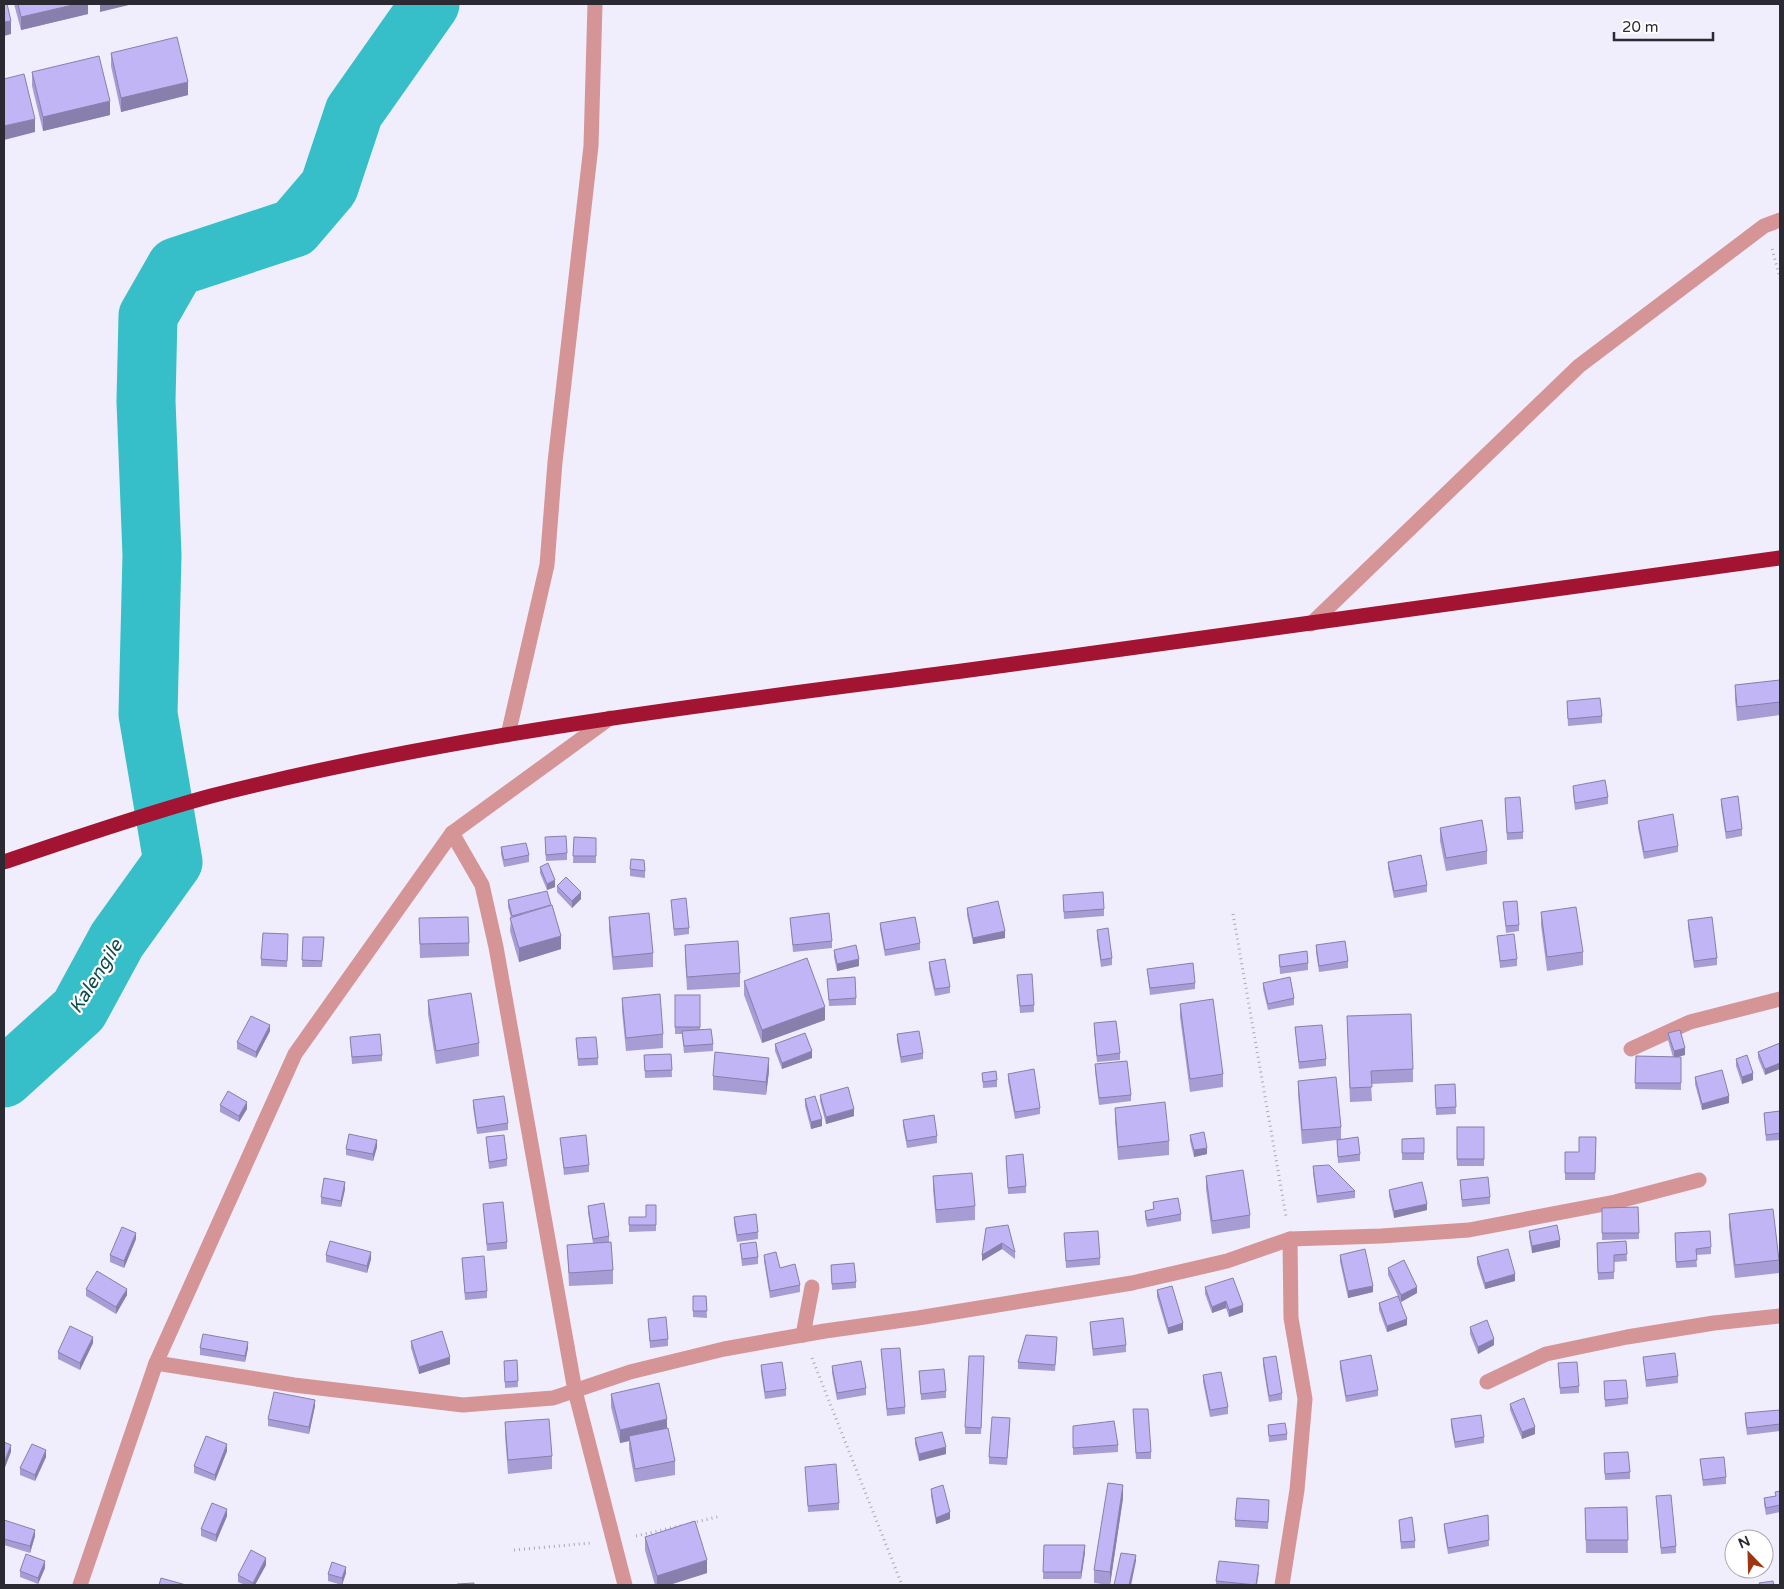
<svg xmlns="http://www.w3.org/2000/svg" width="1784" height="1589" font-family="'Varela Round',sans-serif">
<style>
.lines{fill:none;stroke-linecap:round;stroke-linejoin:round}
.river{stroke:#36bec9;stroke-width:59}
.path{stroke:#aca9b6;stroke-width:3;stroke-dasharray:1 4;stroke-linecap:butt}
.street{stroke:#d59496;stroke-width:15}
.highway{stroke:#a21432;stroke-width:15}
.wall{fill:#a79cd3}
.shaded-wall{fill:#887fac}
.building{fill:#c2b5f5;stroke:#887fac}
.labels{text-anchor:middle;stroke-width:4.5;stroke-linejoin:round;paint-order:stroke}
.water-label{font-size:19px;font-style:italic;fill:#104a4f;stroke:#fff}
</style>
<rect width="100%" height="100%" fill="#f0edfc"/>
<g class="lines">
<path class="river" d="M4,1078l75,-68 38,-70 56,-78 -25,-148 4,-159 -6,-154 2,-85 28,-49 118,-39 35,-41 25,-75 76,-108"/>
<g class="path">
<path d="M1772,249l8,29"/>
<path d="M1233,914l53,302"/>
<path d="M812,1358l90,227"/>
<path d="M692,1523l29,-7"/>
<path d="M636,1536l48,-11"/>
<path d="M514,1550l77,-7"/>
</g>
<g class="street">
<path d="M1311,624l268,-258 185,-140 16,-6"/>
<path d="M508,735l39,-170 8,-103 36,-316 4,-142"/>
<path d="M452,833l30,52 14,62 79,444 50,194"/>
<path d="M1631,1049l59,-27 90,-23"/>
<path d="M803,1335l9,-48"/>
<path d="M156,1363l138,22 169,20 90,-7 77,-26 94,-23 101,-18 93,-13 214,-35 95,-22 63,-22 91,-3 88,-6 146,-28 84,-22"/>
<path d="M1487,1382l59,-28 81,-17 87,-14 66,-7"/>
<path d="M80,1585l76,-222 139,-309 157,-221 158,-115"/>
<path d="M1282,1585l15,-95 8,-91 -14,-81 -1,-79"/>
</g>
<path class="highway" d="M4,862c68,-23 137,-47 207,-66 246,-63 500,-92 751,-125 273,-37 546,-75 818,-113"/>
</g>
<g class="wall">
<path d="M14,4h74v10l-67,16z"/>
<path d="M111,53l77,42 -67,17 -10,-46z"/>
<path d="M32,72l78,43 -67,16 -11,-45z"/>
<path d="M1780,680v35l-43,6 -2,-22v-14z"/>
<path d="M1567,701l35,15v7l-34,3z"/>
<path d="M1573,786l35,11v7l-33,6 -2,-17z"/>
<path d="M1505,798l18,34v7l-16,1z"/>
<path d="M1721,799l21,30v7l-16,3 -5,-34z"/>
<path d="M1638,821l40,25v6l-34,7 -6,-31z"/>
<path d="M1440,828l47,23v13l-41,7 -6,-30z"/>
<path d="M574,837l22,1v25h-23z"/>
<path d="M545,844l22,9v7l-21,1z"/>
<path d="M501,847l28,8v7l-25,5 -3,-13z"/>
<path d="M1388,862l39,23v7l-33,6 -6,-30z"/>
<path d="M540,867l15,20 -8,3 -7,-17z"/>
<path d="M630,869l15,2v7l-15,-2z"/>
<path d="M557,886l24,13 -9,9 -15,-16z"/>
<path d="M508,900l53,49 -42,13 -9,-31 1,-13 -3,-11z"/>
<path d="M671,900l18,28v6l-15,2z"/>
<path d="M1063,901l41,8v7l-40,3z"/>
<path d="M1503,902l16,23v6l-13,2z"/>
<path d="M967,908l38,30 -32,6 -6,-29z"/>
<path d="M1541,912l42,40v13l-36,6 -6,-46z"/>
<path d="M609,917l44,36v14l-40,3 -4,-40z"/>
<path d="M419,918l50,25v13l-49,2z"/>
<path d="M790,918l42,23v7l-39,4z"/>
<path d="M1688,920l29,38v7l-23,3 -6,-41z"/>
<path d="M880,923l40,20v7l-35,6 -5,-27z"/>
<path d="M1097,930l15,28v7l-11,2 -4,-30z"/>
<path d="M1497,936l20,23v7l-17,2z"/>
<path d="M303,937h21l-2,30h-20z"/>
<path d="M288,941l-1,26 -26,-1v-7z"/>
<path d="M685,945l55,28v14l-53,3 -2,-32z"/>
<path d="M1316,945l32,16v7l-29,4 -3,-20z"/>
<path d="M834,950l25,16 -22,5 -3,-14z"/>
<path d="M1279,955l29,8v7l-28,4z"/>
<path d="M929,962l21,25v6l-15,3 -6,-27z"/>
<path d="M1147,969l48,14v6l-45,6z"/>
<path d="M1017,975l17,30v7l-14,1z"/>
<path d="M827,979l29,19v7l-27,1z"/>
<path d="M744,981l81,39 -63,23 -18,-48z"/>
<path d="M1263,983l31,15v7l-26,5 -5,-21z"/>
<path d="M675,995h25v35l13,14v7l-29,2 -2,-19h-7z"/>
<path d="M622,998l41,36v14l-37,3 -4,-40z"/>
<path d="M428,1000l51,43v13l-43,8 -8,-50z"/>
<path d="M1180,1004l43,70v13l-33,5 -10,-75z"/>
<path d="M1347,1016l66,53v13l-42,2 1,17 -22,1z"/>
<path d="M1094,1023l26,30v7l-23,2 -3,-32z"/>
<path d="M1295,1027l31,32v7l-27,3z"/>
<path d="M270,1031l-14,27 -19,-9v-7z"/>
<path d="M1668,1033l17,22 -9,2h5v33l-46,-1 1,-33 37,1 -5,-17z"/>
<path d="M897,1034l26,19v6l-22,4 -4,-22z"/>
<path d="M350,1037l32,18v6l-30,3z"/>
<path d="M576,1038l22,20v7l-20,1z"/>
<path d="M1780,1043l-15,32 -7,-17v-6z"/>
<path d="M775,1044l37,14 -30,11 -7,-18z"/>
<path d="M671,1054l1,23 -27,1 -1,-23z"/>
<path d="M1736,1059l17,21 -11,4 -6,-18z"/>
<path d="M1095,1064l36,31v6l-32,4 -4,-34z"/>
<path d="M769,1071l-3,24 -53,-5v-14z"/>
<path d="M982,1073l15,7v7l-14,1z"/>
<path d="M1008,1074l32,34v6l-25,5 -7,-38z"/>
<path d="M1695,1077l34,26 -27,7 -7,-26z"/>
<path d="M1298,1081l43,46v13l19,14v7l-22,2 -1,-23 -35,4 -4,-50z"/>
<path d="M1455,1084l1,30 -20,1 -1,-30z"/>
<path d="M820,1095l34,21 -28,8 -6,-23z"/>
<path d="M805,1099l17,27 -11,3 -6,-23z"/>
<path d="M473,1100l35,23v7l-31,4 -4,-27z"/>
<path d="M220,1105l27,4 -8,13 -19,-10z"/>
<path d="M1115,1108l54,33v14l-51,5 -3,-39z"/>
<path d="M1780,1111v29l-14,1 -2,-28z"/>
<path d="M903,1120l34,16v7l-30,5 -4,-22z"/>
<rect x="1457" y="1127" width="27" height="39"/>
<path d="M1190,1135l17,19 -13,3 -4,-16z"/>
<path d="M486,1137l21,22v7l-18,3z"/>
<path d="M1596,1137l-1,43h-30v-28h14z"/>
<path d="M560,1138l29,27v7l-25,3z"/>
<path d="M1424,1138v22h-22v-21z"/>
<path d="M377,1147l-4,14 -27,-6v-6z"/>
<path d="M1006,1156l20,30v7l-18,1z"/>
<path d="M1313,1166l42,25v7l-38,5 -4,-30z"/>
<path d="M933,1176l42,30v14l-39,3 -3,-34z"/>
<path d="M1206,1176l44,39v13l-38,6 -6,-45z"/>
<path d="M1460,1180l30,17v7l-28,3z"/>
<path d="M345,1189l-4,18 -20,-3v-7z"/>
<path d="M1389,1190l38,20 -33,8 -5,-22z"/>
<path d="M1153,1202l28,12v7l-34,6 -2,-9v-7l8,-2z"/>
<path d="M483,1204l24,38v7l-20,2z"/>
<path d="M656,1205v26l-27,1v-15h17z"/>
<path d="M588,1206l21,30v7l4,27v14l-44,2 -2,-41 26,-2 -5,-30z"/>
<path d="M1638,1207l1,32 -37,1v-32z"/>
<path d="M1729,1214l50,46v13l-44,5 -6,-51z"/>
<path d="M734,1217l24,15v7l-21,3 -3,-18z"/>
<path d="M986,1228l29,24v7l-13,-10 -20,12z"/>
<path d="M1529,1231l31,16 -28,6 -3,-16z"/>
<path d="M1064,1233l36,25v7l-34,3z"/>
<path d="M136,1239l-12,29 -14,-6v-7z"/>
<path d="M1675,1240l36,7v7l-15,1 1,12 -21,1z"/>
<path d="M1626,1241l1,20 -13,1v17l-16,1 -1,-37z"/>
<path d="M740,1244l18,13v7l-16,2z"/>
<path d="M326,1255l45,4 -4,14 -41,-11z"/>
<path d="M764,1255l36,30v7l-30,6 -6,-37z"/>
<path d="M1340,1255l33,37 -25,6 -8,-36z"/>
<path d="M1477,1257l38,24 -30,8 -8,-25z"/>
<path d="M462,1258l25,33v7l-22,2z"/>
<path d="M831,1265l25,17v6l-24,2z"/>
<path d="M1388,1268l29,25 -16,9 -2,-4 8,27 -20,7 -8,-22v-7l19,-7 -10,-21z"/>
<path d="M1205,1287l38,25 -14,5 -3,-9 -14,5 -7,-19z"/>
<path d="M86,1289l41,6 -11,19 -30,-18z"/>
<path d="M1157,1290l26,40 -15,4 -11,-37z"/>
<path d="M693,1296h13l1,22 -14,-1z"/>
<path d="M648,1319l20,20v7l-18,2z"/>
<path d="M1090,1322l36,23v7l-33,4 -3,-27z"/>
<path d="M1470,1327l24,18 -16,9 -8,-20z"/>
<path d="M411,1341l39,23 -31,10 -8,-26z"/>
<path d="M93,1343l-13,27 -22,-11v-7z"/>
<path d="M1057,1344l-2,27 -37,-2v-7z"/>
<path d="M200,1348h48l-3,14 -45,-7z"/>
<path d="M881,1349l24,58v7l-18,2z"/>
<path d="M984,1356l-3,78h-16v-7z"/>
<path d="M1643,1357l35,19v7l-32,4z"/>
<path d="M1263,1358l19,35v7l-13,2 -6,-37z"/>
<path d="M517,1360l1,27 -13,1 -1,-27z"/>
<path d="M1340,1361l38,29v6l-32,6 -6,-34z"/>
<path d="M1558,1363l21,23v7l-19,1z"/>
<path d="M761,1365l25,24v7l-21,3 -4,-27z"/>
<path d="M832,1366l34,22v7l-29,5 -5,-27z"/>
<path d="M919,1371l27,20v7l-25,2z"/>
<path d="M1203,1375l25,32v7l-18,3 -7,-35z"/>
<path d="M1604,1381l24,17v6l-23,3z"/>
<path d="M611,1394l56,34 8,33v14l-40,7 -6,-33v-8l-9,2 -9,-36z"/>
<path d="M1510,1404l25,30 -13,5 -12,-29z"/>
<path d="M315,1406l-6,28 -41,-8v-7z"/>
<path d="M1133,1409l18,43v7h-15z"/>
<path d="M1780,1410v21l-33,4 -2,-15v-7z"/>
<path d="M1451,1419l33,18v6l-29,5 -4,-22z"/>
<path d="M505,1422l47,34v13l-44,5 -3,-38z"/>
<path d="M1010,1425l-3,40 -18,-1v-7z"/>
<path d="M1268,1425l19,9v6l-18,2z"/>
<path d="M1073,1426l45,19v7l-45,3z"/>
<path d="M915,1438l31,16 -27,7 -4,-17z"/>
<path d="M227,1451l-12,30 -21,-8v-7z"/>
<path d="M1604,1453l26,19v7l-25,1z"/>
<path d="M46,1457l-11,24 -15,-6v-7z"/>
<path d="M1700,1459l26,18v7l-23,2z"/>
<path d="M805,1467l34,36v7l-31,2z"/>
<path d="M931,1489l19,30 -14,5 -5,-28z"/>
<path d="M1780,1491v21l-14,3 -2,-11v-6l11,-2z"/>
<path d="M1656,1496l20,50v7l-15,1z"/>
<path d="M1123,1498l-13,87 -16,-2v-13z"/>
<path d="M1269,1506l-1,23 -33,-2v-7z"/>
<path d="M1627,1507l1,46h-42l-1,-45z"/>
<path d="M1488,1515l1,31 -41,8 -4,-24v-6z"/>
<path d="M227,1516l-11,26 -15,-6v-7z"/>
<path d="M4,1520l31,16 -5,17 -26,-8z"/>
<path d="M1399,1520l16,21v7l-14,1z"/>
<path d="M645,1537l62,36 -38,12h-14l-10,-35z"/>
<path d="M1044,1545l41,7 -4,27h-38z"/>
<path d="M266,1565l-11,20h-10l-7,-3v-7z"/>
<path d="M45,1568l-7,16 -18,-7v-6z"/>
<path d="M1259,1572l-2,13h-41v-4z"/>
<path d="M346,1573l-4,12 -14,-4v-7z"/>
</g>
<g class="shaded-wall">
<path d="M77,4h11v10l-67,16v-13z"/>
<path d="M100,4h33l-33,8z"/>
<path d="M11,21v13l-7,2v-14z"/>
<path d="M188,82v13l-67,17v-14z"/>
<path d="M110,101v14l-67,16v-14z"/>
<path d="M35,119v13l-31,8v-14z"/>
<path d="M555,880v7l-8,3v-6z"/>
<path d="M581,892v7l-9,9v-7z"/>
<path d="M1005,931v7l-32,6v-6z"/>
<path d="M561,936v13l-42,13v-14z"/>
<path d="M859,959v7l-22,5v-7z"/>
<path d="M825,1007v13l-63,23v-13z"/>
<path d="M270,1025v6l-14,27v-6z"/>
<path d="M1685,1048v7l-11,3v-7z"/>
<path d="M812,1051v7l-30,11v-6z"/>
<path d="M769,1058v13l-3,24v-13z"/>
<path d="M1780,1063v6l-15,6v-6z"/>
<path d="M1753,1073v7l-11,4v-7z"/>
<path d="M1729,1096v7l-27,7v-6z"/>
<path d="M247,1102v7l-8,13v-6z"/>
<path d="M854,1109v7l-28,8v-7z"/>
<path d="M822,1119v7l-11,3v-7z"/>
<path d="M377,1140v7l-4,14v-7z"/>
<path d="M1207,1148v6l-13,3v-7z"/>
<path d="M345,1182v7l-4,18v-6z"/>
<path d="M1427,1204v6l-33,8v-7z"/>
<path d="M136,1233v6l-12,29v-7z"/>
<path d="M1560,1240v7l-28,6v-7z"/>
<path d="M1002,1243v6l-20,12v-6z"/>
<path d="M371,1252v7l-4,14v-7z"/>
<path d="M1515,1274v7l-30,8v-6z"/>
<path d="M1373,1286v6l-25,6v-7z"/>
<path d="M1417,1287v6l-16,9v-7z"/>
<path d="M127,1289v6l-11,19v-7z"/>
<path d="M1226,1301v7l-14,5v-6z"/>
<path d="M1243,1305v7l-14,5v-7z"/>
<path d="M1407,1319v6l-20,7v-6z"/>
<path d="M1183,1323v7l-15,4v-6z"/>
<path d="M93,1337v6l-13,27v-7z"/>
<path d="M1494,1339v6l-16,9v-7z"/>
<path d="M248,1342v6l-3,14v-6z"/>
<path d="M450,1357v7l-31,10v-7z"/>
<path d="M315,1400v6l-6,28v-7z"/>
<path d="M667,1419v13l-38,4v5l-9,2v-13z"/>
<path d="M1535,1427v7l-13,5v-7z"/>
<path d="M227,1444v7l-12,30v-6z"/>
<path d="M11,1445v7l-7,18v-7z"/>
<path d="M946,1447v7l-27,7v-7z"/>
<path d="M46,1450v7l-11,24v-6z"/>
<path d="M1123,1485v13l-13,87v-13z"/>
<path d="M227,1509v7l-11,26v-7z"/>
<path d="M950,1512v7l-14,5v-6z"/>
<path d="M35,1530v6l-5,17v-7z"/>
<path d="M1085,1545v7l-4,27v-7z"/>
<path d="M1136,1555v6l-5,24h-2z"/>
<path d="M266,1558v7l-11,20h-2v-2z"/>
<path d="M707,1560v13l-38,12h-12v-9z"/>
<path d="M45,1561v7l-7,16v-6z"/>
<path d="M346,1567v6l-4,12v-7z"/>
</g>
<g class="building">
<path d="M4,4h3l4,17 -7,1z"/>
<path d="M18,4h59l-56,13z"/>
<path d="M177,37l11,45 -67,16 -10,-45z"/>
<path d="M99,56l11,45 -67,16 -11,-45z"/>
<path d="M24,74l11,45 -31,7v-47z"/>
<path d="M1780,680v22l-43,5 -2,-22z"/>
<path d="M1600,698l2,18 -34,3 -1,-18z"/>
<path d="M1605,780l3,17 -33,6 -2,-17z"/>
<path d="M1738,796l4,33 -16,3 -5,-33z"/>
<path d="M1520,797l3,35 -16,1 -2,-35z"/>
<path d="M1673,814l5,32 -34,6 -6,-31z"/>
<path d="M1482,820l5,31 -41,7 -6,-30z"/>
<path d="M566,836l1,17 -21,2 -1,-18z"/>
<path d="M574,837l22,1v18h-23z"/>
<path d="M526,843l3,12 -25,5 -3,-13z"/>
<path d="M1421,855l6,30 -33,6 -6,-29z"/>
<path d="M631,859l13,1 1,11 -15,-2z"/>
<path d="M548,863l7,17 -8,4 -7,-17z"/>
<path d="M566,877l15,15 -9,9 -15,-15z"/>
<path d="M547,891l4,14 -39,11 -4,-16z"/>
<path d="M1103,892l1,17 -40,3 -1,-17z"/>
<path d="M686,898l3,30 -15,1 -3,-29z"/>
<path d="M998,901l7,30 -32,7 -6,-30z"/>
<path d="M1517,901l2,24 -13,1 -3,-24z"/>
<path d="M552,905l9,31 -42,12 -9,-30z"/>
<path d="M1576,907l7,45 -36,5 -6,-45z"/>
<path d="M649,913l4,40 -40,4 -4,-40z"/>
<path d="M829,913l3,28 -39,4 -3,-27z"/>
<path d="M468,917l1,26 -49,1 -1,-26z"/>
<path d="M915,917l5,26 -35,7 -5,-27z"/>
<path d="M1712,917l5,41 -23,3 -6,-41z"/>
<path d="M1108,928l4,30 -11,2 -4,-30z"/>
<path d="M263,933l25,1 -1,27 -26,-2z"/>
<path d="M1514,934l3,25 -17,2 -3,-25z"/>
<path d="M303,937h21l-2,24 -20,-1z"/>
<path d="M738,941l2,32 -53,4 -2,-32z"/>
<path d="M1345,941l3,20 -29,5 -3,-21z"/>
<path d="M856,945l3,14 -22,5 -3,-14z"/>
<path d="M1307,951l1,12 -28,4 -1,-12z"/>
<path d="M807,958l18,49 -63,23 -18,-49z"/>
<path d="M945,959l5,28 -15,2 -6,-27z"/>
<path d="M1193,963l2,20 -45,5 -3,-19z"/>
<path d="M1032,974l2,31 -14,1 -3,-31z"/>
<path d="M855,977l1,21 -27,2 -2,-21z"/>
<path d="M1290,977l4,21 -26,6 -5,-21z"/>
<path d="M471,993l8,50 -43,8 -8,-51z"/>
<path d="M660,994l3,40 -37,4 -4,-40z"/>
<rect x="675" y="995" width="25" height="32"/>
<path d="M1213,999l10,75 -33,5 -10,-75z"/>
<path d="M1411,1014l2,55 -42,2 1,16 -22,1 -3,-72z"/>
<path d="M251,1016l19,9 -14,27 -19,-10z"/>
<path d="M1116,1021l4,32 -23,3 -3,-33z"/>
<path d="M1322,1025l4,34 -27,3 -4,-35z"/>
<path d="M711,1029l2,15 -29,2 -2,-15z"/>
<path d="M1680,1030l5,18 -11,3 -6,-18z"/>
<path d="M919,1031l4,22 -22,4 -4,-23z"/>
<path d="M805,1033l7,18 -30,12 -7,-19z"/>
<path d="M380,1034l2,21 -30,2 -2,-20z"/>
<path d="M596,1037l2,21 -20,1 -2,-21z"/>
<path d="M1780,1043v20l-15,6 -7,-17z"/>
<path d="M715,1052l54,6 -3,24 -53,-6z"/>
<path d="M671,1054l1,16 -27,1 -1,-16z"/>
<path d="M1747,1055l6,18 -11,4 -6,-18z"/>
<path d="M1636,1056l45,1v26h-46z"/>
<path d="M1127,1061l4,34 -32,3 -4,-34z"/>
<path d="M1034,1069l6,39 -25,4 -7,-38z"/>
<path d="M1722,1070l7,26 -27,8 -7,-27z"/>
<path d="M996,1071l1,9 -14,2 -1,-9z"/>
<path d="M1336,1077l5,50 -39,3 -4,-49z"/>
<path d="M1455,1084l1,23 -20,1 -1,-23z"/>
<path d="M848,1087l6,22 -28,8 -6,-22z"/>
<path d="M228,1091l19,11 -8,14 -19,-11z"/>
<path d="M504,1096l4,27 -31,5 -4,-28z"/>
<path d="M815,1096l7,23 -11,3 -6,-23z"/>
<path d="M1165,1102l4,39 -51,6 -3,-39z"/>
<path d="M1780,1111v22l-14,2 -2,-22z"/>
<path d="M934,1115l3,21 -30,5 -4,-21z"/>
<rect x="1457" y="1127" width="27" height="32"/>
<path d="M1204,1132l3,16 -13,2 -4,-15z"/>
<path d="M349,1134l28,6 -4,14 -27,-5z"/>
<path d="M504,1135l3,24 -18,3 -3,-25z"/>
<path d="M586,1135l3,30 -25,3 -4,-30z"/>
<path d="M1358,1137l2,17 -22,3 -1,-17z"/>
<path d="M1579,1137h17l-1,36h-30v-21h14z"/>
<path d="M1424,1138v15h-22v-14z"/>
<path d="M1023,1154l3,32 -18,2 -2,-32z"/>
<path d="M1329,1165l26,26 -38,5 -4,-30z"/>
<path d="M1243,1170l7,45 -38,6 -6,-45z"/>
<path d="M972,1173l3,33 -39,4 -3,-34z"/>
<path d="M1488,1177l2,20 -28,3 -2,-20z"/>
<path d="M324,1178l21,4 -4,19 -20,-4z"/>
<path d="M1422,1182l5,22 -33,7 -5,-21z"/>
<path d="M1178,1198l3,16 -34,6 -2,-9 9,-2 -1,-7z"/>
<path d="M503,1202l4,40 -20,2 -4,-40z"/>
<path d="M604,1203l5,33 -16,3 -5,-33z"/>
<path d="M646,1205h10v20h-27v-8h17z"/>
<path d="M1638,1207l1,26h-37v-25z"/>
<path d="M1773,1209l6,51 -44,5 -6,-51z"/>
<path d="M756,1214l2,18 -21,3 -3,-18z"/>
<path d="M1008,1225l7,27 -13,-9 -20,12 4,-27z"/>
<path d="M1557,1225l3,15 -28,6 -3,-15z"/>
<path d="M122,1227l14,6 -12,28 -14,-6z"/>
<path d="M1098,1231l2,27 -34,3 -2,-28z"/>
<path d="M1710,1231l1,16 -15,2 1,11 -21,2 -1,-29z"/>
<path d="M330,1241l41,11 -4,14 -41,-11z"/>
<path d="M1626,1241l1,13 -13,1v17l-16,1 -1,-30z"/>
<path d="M611,1242l2,28 -44,3 -2,-28z"/>
<path d="M756,1242l2,15 -16,2 -2,-15z"/>
<path d="M1365,1249l8,37 -25,5 -8,-36z"/>
<path d="M1508,1249l7,25 -30,9 -8,-26z"/>
<path d="M776,1252l4,16 15,-4 5,21 -30,6 -6,-36z"/>
<path d="M484,1256l3,35 -22,2 -3,-35z"/>
<path d="M1404,1260l13,27 -16,8 -13,-27z"/>
<path d="M854,1263l2,19 -24,2 -1,-19z"/>
<path d="M97,1271l30,18 -11,18 -30,-18z"/>
<path d="M1233,1278l10,27 -14,5 -3,-9 -14,6 -7,-20z"/>
<path d="M1172,1286l11,37 -15,5 -11,-38z"/>
<path d="M693,1296h13l1,15h-14z"/>
<path d="M1398,1296l9,23 -20,7 -8,-23z"/>
<path d="M666,1317l2,22 -18,2 -2,-22z"/>
<path d="M1123,1318l3,27 -33,4 -3,-27z"/>
<path d="M1487,1320l7,19 -16,8 -8,-20z"/>
<path d="M70,1326l23,11 -13,26 -22,-11z"/>
<path d="M442,1331l8,26 -31,10 -8,-26z"/>
<path d="M203,1334l45,8 -3,14 -45,-8z"/>
<path d="M1026,1335l31,2 -2,28 -37,-3z"/>
<path d="M900,1348l5,59 -18,2 -6,-60z"/>
<path d="M1675,1353l3,23 -32,4 -3,-23z"/>
<path d="M1371,1355l7,35 -32,6 -6,-35z"/>
<path d="M969,1356h15l-3,72 -16,-1z"/>
<path d="M1276,1356l6,37 -13,3 -6,-38z"/>
<path d="M517,1360l1,21 -13,1 -1,-21z"/>
<path d="M861,1361l5,27 -29,5 -5,-27z"/>
<path d="M782,1362l4,27 -21,3 -4,-27z"/>
<path d="M1577,1362l2,24 -19,2 -2,-25z"/>
<path d="M944,1369l2,22 -25,3 -2,-23z"/>
<path d="M1221,1372l7,35 -18,3 -7,-35z"/>
<path d="M1626,1380l2,18 -23,2 -1,-19z"/>
<path d="M659,1383l8,36 -47,11 -9,-36z"/>
<path d="M274,1392l41,8 -6,27 -41,-8z"/>
<path d="M1524,1398l11,29 -13,5 -12,-28z"/>
<path d="M1133,1409h15l3,43 -15,1z"/>
<path d="M1780,1410v14l-33,4 -2,-15z"/>
<path d="M1481,1415l3,22 -29,5 -4,-23z"/>
<path d="M992,1417l18,1 -3,40 -18,-1z"/>
<path d="M549,1419l3,37 -44,4 -3,-38z"/>
<path d="M1114,1421l4,24 -45,3v-22z"/>
<path d="M1285,1423l2,11 -18,2 -1,-11z"/>
<path d="M668,1428l7,33 -40,8 -6,-33z"/>
<path d="M942,1432l4,15 -27,7 -4,-16z"/>
<path d="M206,1436l21,8 -12,31 -21,-9z"/>
<path d="M4,1442l7,3 -7,18z"/>
<path d="M32,1444l14,6 -11,25 -15,-7z"/>
<path d="M1628,1452l2,20 -25,2 -1,-21z"/>
<path d="M1724,1457l2,20 -23,3 -3,-21z"/>
<path d="M836,1464l3,39 -31,3 -3,-39z"/>
<path d="M1108,1483l15,2 -13,87 -16,-2z"/>
<path d="M943,1485l7,27 -14,6 -5,-29z"/>
<path d="M1780,1491v14l-14,3 -2,-10 12,-2 -1,-4z"/>
<path d="M1671,1495l5,51 -15,2 -5,-52z"/>
<path d="M1237,1498l32,2 -1,22 -33,-2z"/>
<path d="M212,1503l15,6 -11,26 -15,-6z"/>
<path d="M1627,1507l1,33h-42l-1,-32z"/>
<path d="M1488,1515l1,25 -41,8 -4,-24z"/>
<path d="M1412,1517l3,24 -14,1 -2,-22z"/>
<path d="M4,1520l31,10 -5,16 -26,-7z"/>
<path d="M695,1521l12,39 -50,16 -12,-39z"/>
<path d="M1044,1545h41l-4,27h-38z"/>
<path d="M251,1550l15,8 -13,25 -15,-8z"/>
<path d="M1121,1553l15,2 -7,30h-15z"/>
<path d="M26,1554l19,7 -7,17 -18,-7z"/>
<path d="M1219,1561l40,4 -3,20 -40,-4z"/>
<path d="M332,1562l14,5 -4,11 -14,-4z"/>
<path d="M161,1578l25,7h-27z"/>
<path d="M1773,1581l1,4h-14l-1,-2z"/>
<path d="M474,1583v2h-17v-1z"/>
</g>
<g class="labels">
<g class="water-label">
<text transform="translate(95 976) rotate(-58)" y="7">Kalengile</text>
</g>
</g>
<rect width="1784" height="1589" fill="none" stroke="#2b2932" stroke-width="10"/>
<g transform="translate(1749 1554) rotate(337)"><circle r="24" fill="#ffffff" stroke="#aaa9ad"/>
<path d="M0-4L9 19L0 12L-9 19Z" fill="#9c3610"/>
<text y="-8" font-size="14" font-weight="bold" text-anchor="middle" fill="#2b2932">N</text>
</g>
<path d="M1614 32v8h99v-8" fill="none" stroke="#2b2932" stroke-width="2.5"/>
<text x="1622" y="32" font-size="15" fill="#2b2932" stroke="#ffffff" stroke-width="4" paint-order="stroke">20 m</text>
</svg>
